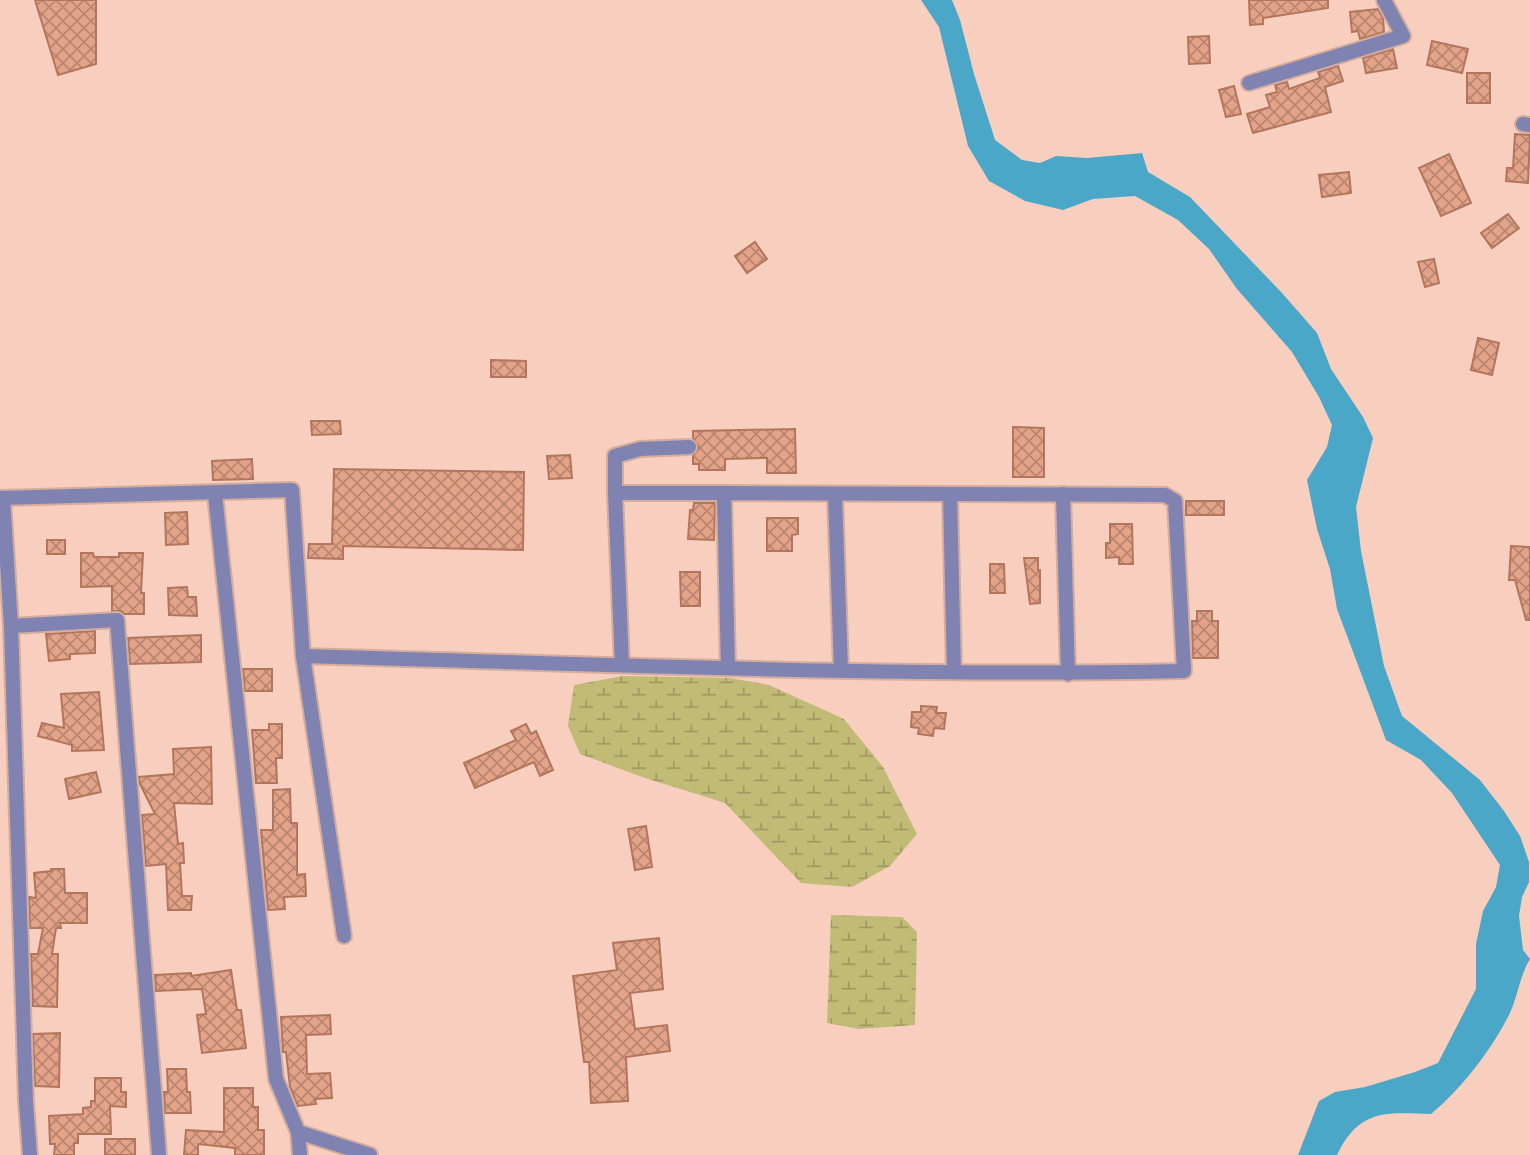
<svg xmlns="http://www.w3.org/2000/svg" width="1530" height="1155" font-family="'Zilla Slab',serif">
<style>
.wetland{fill:url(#wetland-marsh)}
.water{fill:#4aa7c7}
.building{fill:url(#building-cross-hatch);stroke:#b3765d;stroke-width:2}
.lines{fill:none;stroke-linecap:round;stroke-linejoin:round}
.street-casing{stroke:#d3ad9e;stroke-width:18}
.street{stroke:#8082b1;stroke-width:14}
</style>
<defs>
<pattern id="wetland-marsh" width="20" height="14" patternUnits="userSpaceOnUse" patternTransform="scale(1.75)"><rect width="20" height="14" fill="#c2bb76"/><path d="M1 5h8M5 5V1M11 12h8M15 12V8" fill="none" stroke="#a09961"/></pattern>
<pattern id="building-cross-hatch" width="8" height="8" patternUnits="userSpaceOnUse" patternTransform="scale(1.75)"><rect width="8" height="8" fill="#e3a389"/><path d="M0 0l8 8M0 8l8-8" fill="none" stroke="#ba8670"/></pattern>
</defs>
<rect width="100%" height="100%" fill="#f8cfbf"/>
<g class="wetland">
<path d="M623,676l107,2 39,7 75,34 39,48 34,67 -27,32 -38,21 -51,-4 -76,-80 -83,-26 -62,-23 -12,-28 6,-41z"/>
<path d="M831,915l71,2 15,15 -2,93 -56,4 -32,-6z"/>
</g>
<path class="water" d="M921,0h31l8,20 14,54 21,66 27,20 18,3 16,-7 31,2 55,-5 6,19 42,25 92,96 35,40 14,36 32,48 10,21 -17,69 5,44 23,115 18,50 78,64 24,31 16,25 9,26v20l-7,15 -3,19 4,34 7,9c-11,18 -12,38 -21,56 -19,37 -47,73 -78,99 -45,-1 -71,-6 -94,41h-39l21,-54 16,-9 30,-5 50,-15 23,-9 38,-74v-45l7,-33 13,-24 4,-22 -48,-72 -31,-33 -35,-20 -49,-131 -7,-40 -13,-40 -10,-49 20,-33 5,-22 -13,-28 -27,-45 -55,-63 -28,-40 -31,-29 -43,-24 -42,3 -30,11 -38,-9 -36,-20 -21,-35 -29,-119z"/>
<g class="building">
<path d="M35,0h61v64l-38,11z"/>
<path d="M1249,0h79v8l-65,10v6l-13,1z"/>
<path d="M1378,9l5,9 1,14 -24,7 -2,-8 -6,1 -2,-20z"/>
<path d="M1209,36l1,27 -21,1 -1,-27z"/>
<path d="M1432,41l36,8 -6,24 -35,-8z"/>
<path d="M1393,49l4,19 -31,5 -3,-15z"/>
<path d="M1338,66l5,15 -18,6 6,25 -78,21 -6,-19 23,-7 -4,-12 11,-3 -2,-7 12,-3 2,7 31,-11 -2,-6z"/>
<rect x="1467" y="73" width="23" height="30"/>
<path d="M1234,86l7,28 -15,3 -7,-27z"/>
<path d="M1515,134l15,1 -2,48 -22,-2 1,-13h6z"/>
<path d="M1449,154l22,49 -30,13 -22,-48z"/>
<path d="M1349,172l2,21 -29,4 -3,-22z"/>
<path d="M1508,214l11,14 -27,20 -11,-15z"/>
<path d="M755,242l12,17 -20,14 -12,-17z"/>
<path d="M1434,259l5,24 -14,4 -7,-25z"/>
<path d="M1478,338l21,5 -7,32 -21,-5z"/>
<path d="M491,360l35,1v16h-35z"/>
<path d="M311,421h29l1,13 -29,1z"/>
<path d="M1013,427l31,1v49h-31z"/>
<path d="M795,429l1,44h-29v-15l-42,1v11h-26v-6h-6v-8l6,-9 -6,-9v-7z"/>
<path d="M570,455l2,23 -23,1 -2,-23z"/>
<path d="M252,459l1,20 -40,1 -1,-19z"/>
<path d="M334,469l190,3 -1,78 -180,-4v13l-35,-1 1,-14h23z"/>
<rect x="1186" y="501" width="38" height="14"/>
<path d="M694,503h21l-1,37 -26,-1 2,-29h3z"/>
<path d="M187,512l1,32 -22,1 -1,-32z"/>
<path d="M767,518h31v16l-6,1v16h-25z"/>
<path d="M1110,524h22l1,40h-14v-7l-13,1v-15h4z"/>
<rect x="47" y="540" width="18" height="14"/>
<path d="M1511,546l19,1v73h-4l-11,-40h-6z"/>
<path d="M81,553h12l1,4h25v-4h24l-2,40h3v21h-20l-3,-3h-9v-25l-31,1z"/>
<path d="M1024,558h14v12h2v33l-10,1z"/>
<path d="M990,564h14l1,29h-15z"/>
<path d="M680,572h20v34h-19z"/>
<path d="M187,587l1,10h8l1,19 -28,-1 -1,-27z"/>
<path d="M1197,611h15v10h6v37h-25l-1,-37h5z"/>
<path d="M95,631v22l-25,1v5l-21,2 -3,-27z"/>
<path d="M201,635v27l-71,2 -2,-26z"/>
<path d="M243,669h29v22h-27z"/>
<path d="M99,692l5,58 -32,1v-6l-34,-9 4,-13 22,5 -3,-34z"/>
<path d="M921,706l16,1 -1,6h10l-2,16 -10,-1 -1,8 -15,-2 1,-6 -8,-1 1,-15h9z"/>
<path d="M269,724h13v34h-6l1,25h-21l-4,-53h17z"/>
<path d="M526,724l5,10 5,-3 17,39 -13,6 -6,-14 -59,26 -11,-25 52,-23 -5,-9z"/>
<path d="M211,747l1,57 -38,-1 4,41 5,-1 1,20h-4l2,33h10l-1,14h-23l-2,-46 -20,2 -4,-51 13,-1 -15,-30 -1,-7 35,-3 -1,-25z"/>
<path d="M96,772l5,20 -32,7 -4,-20z"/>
<path d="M290,789l1,34h6v52l8,-1 1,22 -22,1 1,12 -17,1 -7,-80h12v-40z"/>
<path d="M646,826l6,41 -17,3 -7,-41z"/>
<path d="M51,869h13l1,24h22v30h-27l1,5h-5l-4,26h6l-1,53 -24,-1 -2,-52h7l5,-26h-13l-1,-31 7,1 -2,-25 17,-2z"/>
<path d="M659,938l4,51 -33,4 5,36 32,-4 3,26 -44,6 2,44 -37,2 -2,-41h-5l-11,-86 44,-6 -4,-27z"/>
<path d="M231,970l6,40h4l5,38 -44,5 -5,-38 9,-1 -4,-25 -46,2 -1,-16 36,-2v3z"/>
<path d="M330,1015l1,19 -25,1 1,39 23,-1 2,25 -17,1 1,5 -18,2 -8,-19 -4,-35h-3l-2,-35z"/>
<path d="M60,1033l-1,54 -24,-1 -2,-52z"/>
<path d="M167,1069h19l1,23h3l1,21h-26l-1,-21h4z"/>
<path d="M95,1078h26v14h5v15l-16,-1 1,28h-33v9h-4v12h-20l1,-11h-5l-1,-28 34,-2v-6l8,-1v-6h4z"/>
<path d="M224,1088h29v19h5v23h6v25h-29v-7l-37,-4v11h-14l2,-25 38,2z"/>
<rect x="105" y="1139" width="30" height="16"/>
</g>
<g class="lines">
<g class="street-casing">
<g id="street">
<path d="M1249,83l154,-47 -19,-36"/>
<path d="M1523,124l7,1"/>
<path d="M615,493v-37l25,-7 49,-2"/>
<path d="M215,494l61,585 22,53 72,23"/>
<path d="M1063,494l5,180"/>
<path d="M835,495l6,175"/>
<path d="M950,495l4,177"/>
<path d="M0,498l292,-8 11,166c294,8 588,21 881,15l-9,-170 -10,-6 -441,-2 4,175"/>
<path d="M3,498l8,128 15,477 4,52"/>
<path d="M11,626l106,-6 42,535"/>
<path d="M303,656l41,280"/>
<path d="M622,665l-7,-172h109"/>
<path d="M298,1132l2,23"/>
</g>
</g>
<use href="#street" class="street"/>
</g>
</svg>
